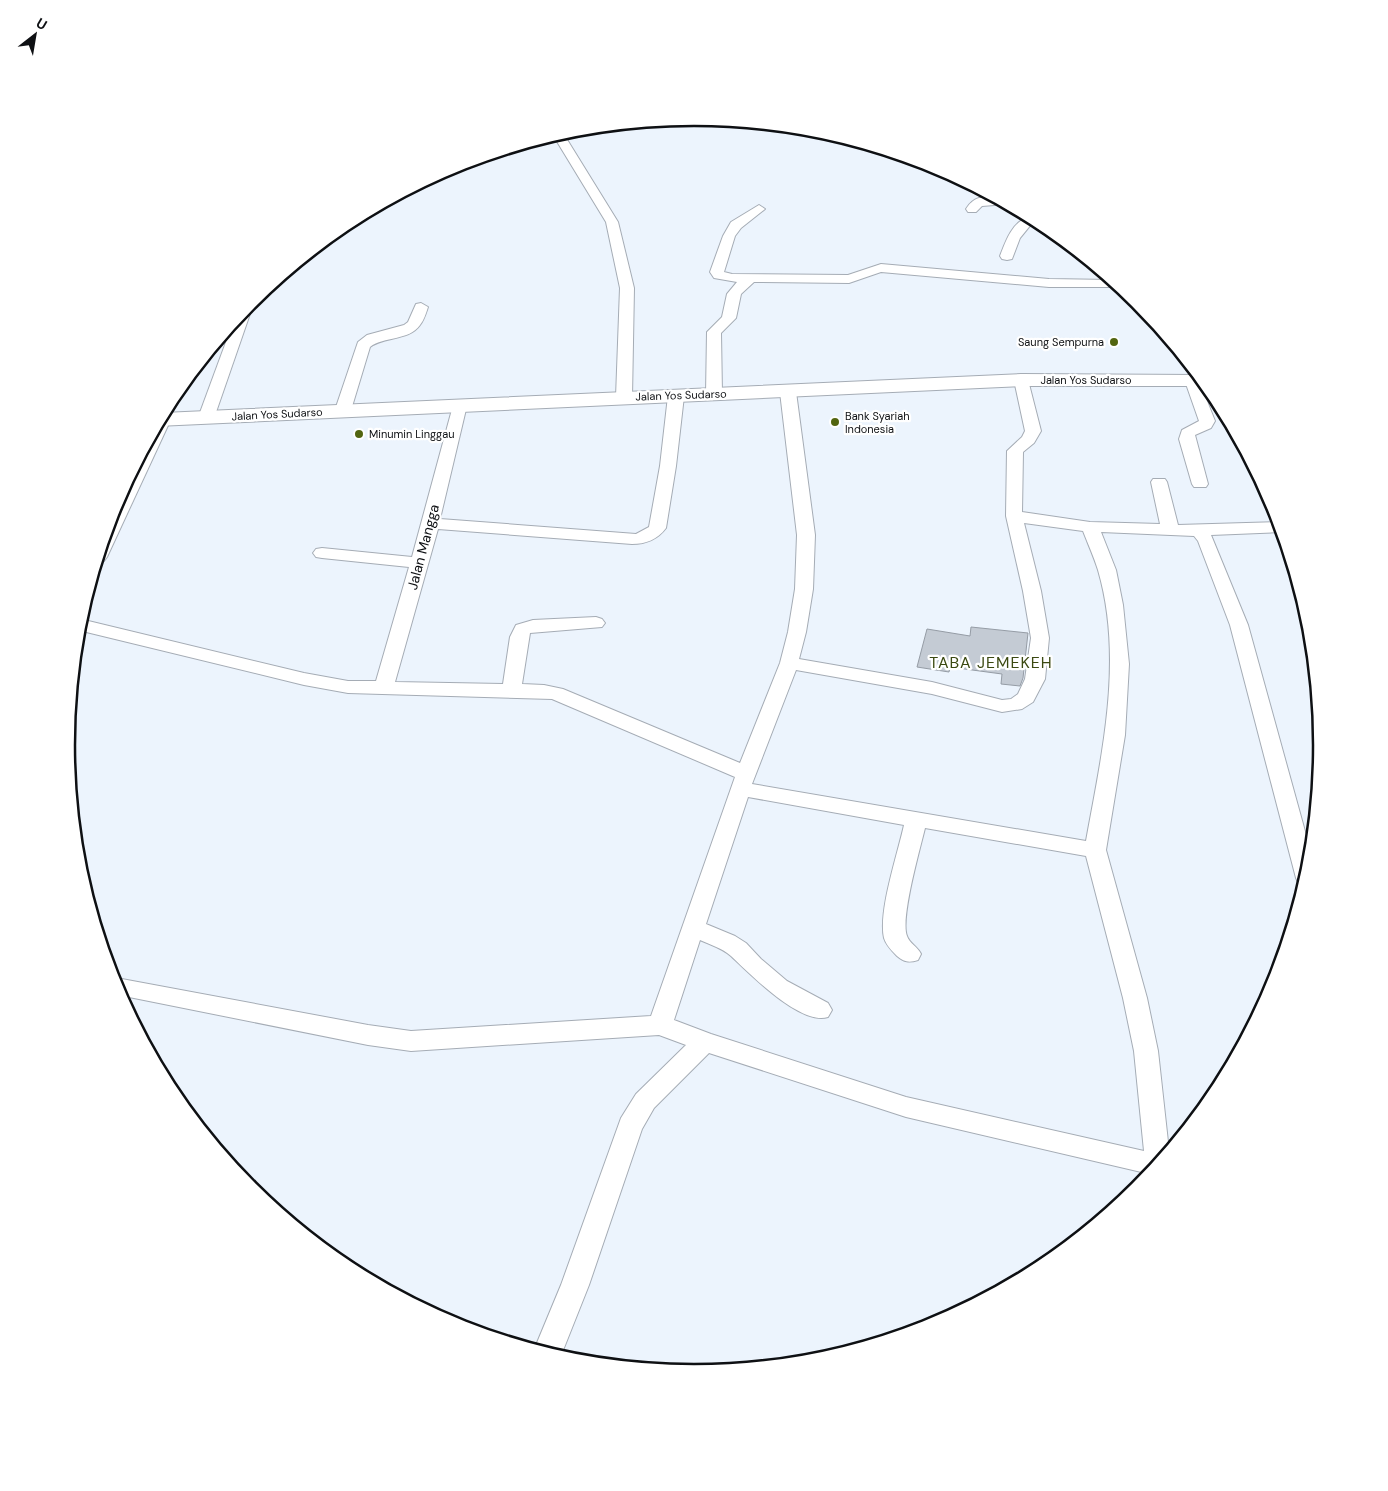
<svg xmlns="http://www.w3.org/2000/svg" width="1388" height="1491" font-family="'DM Sans',sans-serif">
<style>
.building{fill:#c4cbd4;stroke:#959ca5}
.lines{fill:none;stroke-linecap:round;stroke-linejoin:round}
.minor-casing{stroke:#a5acb5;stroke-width:2}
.trunk-casing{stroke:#a5acb5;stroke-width:2}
.minor{fill:#fff;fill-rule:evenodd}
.trunk{fill:#fff;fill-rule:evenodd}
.poi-dot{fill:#526510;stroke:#fff;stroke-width:2}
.labels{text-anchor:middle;stroke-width:4.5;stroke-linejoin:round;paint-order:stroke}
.far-poi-label{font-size:11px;fill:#0e1013;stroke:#fff;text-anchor:start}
.far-street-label{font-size:11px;fill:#0e1013;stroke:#fff}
.street-label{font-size:14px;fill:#0e1013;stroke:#fff}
.quarter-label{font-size:16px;letter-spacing:1px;fill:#3b4911;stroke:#fff}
.rim{fill:none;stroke:#0e1013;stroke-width:2.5}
</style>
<rect width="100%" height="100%" fill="#ecf4fd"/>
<path class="building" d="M971,627l57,6 -5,45 -3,8 -19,-2 1,-10 -52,-7 -1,5 -32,-5 10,-38 43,7z"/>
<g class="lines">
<g class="minor-casing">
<g id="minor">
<path d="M563,133l55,89 16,66 -2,109 -3,3h-10l-3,-3 4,-109 -14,-66 -53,-87z"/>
<path d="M979,198h16l12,6 -25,2 -6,6h-8l-2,-3c3,-5 7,-9 13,-11z"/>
<path d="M759,205l6,4 -24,19 -6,8 -11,36 8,2 116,1 33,-11 168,15 62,1 9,7h-71l-168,-15 -32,11 -95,-1 -13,12 -5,24 -15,15 1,61 -3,3h-10l-3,-3 1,-62 15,-15 5,-23 10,-12 -23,-4 -4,-6 13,-36 8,-14z"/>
<path d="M1027,218l6,4 -13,16 -8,21 -5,1 -5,-1 -2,-3c5,-13 12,-34 27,-38z"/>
<path d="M421,303l7,4c-2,6 -4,13 -8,18 -11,16 -36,11 -50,22l-19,63 -3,3h-10l-3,-3 23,-68 9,-7 37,-10 4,-3 8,-18z"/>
<path d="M248,305l4,3 -38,110 -3,3h-10l-3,-3 35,-95z"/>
<path d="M1021,376l5,1 2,3 13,51 -7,12 -11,9 -1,60 68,10 70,2 -9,-42 2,-3h12l2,3 11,43 101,-3 3,10 -71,3 37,90 63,228 -1,15 -6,17 -5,-1 -3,-6 -66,-253 -32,-84 -4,-5 -93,-4 15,38 7,35 6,59 -4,71 -19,115 41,148 11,53 11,100 -19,23 -244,-57 -197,-64 -55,55 -12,21 -53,156 -29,73 -26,-8 27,-65 60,-167 15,-24 50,-49 -27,-10 -248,16 -43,-6 -249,-50 -8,-18 257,48 43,6 240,-15 84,-239 -183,-78 -204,-6 -44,-8 -226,-55 2,-11 224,54 44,8h28l33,-114 -87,-9 -6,-1 -3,-4 3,-4 6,-1 90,9 42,-155h10l3,3 -27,114 196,15 13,-7 11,-61 8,-70 3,-3h10l3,3 -8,70 -10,62c-9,12 -20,16 -34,16l-194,-15 -43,153 108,2 7,-47 6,-12 17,-5 63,-3 6,2 3,4 -3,4 -72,6 -8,51 22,1 19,4 177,74 40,-100 8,-31 7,-43 2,-54 -17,-143 3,-3h10l3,3 19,143 -2,54 -7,43 -7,27 133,23 70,18 9,-1 7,-5 7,-15 6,-41 -8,-47 -17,-75 1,-65 15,-14 3,-6 -11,-51 2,-3zM1024,523l59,8c5,13 11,26 15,39 26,89 4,183 -12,271l-334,-57 44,-114 136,24 70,18 20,-3 11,-7 12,-23 4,-41 -8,-47zM748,797l156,28c-6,28 -26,86 -20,113 2,7 8,13 13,18 7,6 12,7 21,4l3,-6c-3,-7 -12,-11 -14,-18 -7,-17 13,-87 18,-108l161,28 37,142 11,53 10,100 -238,-54 -195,-63 -37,-14 26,-80c11,5 22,8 31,16 19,18 70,70 97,61l4,-7 -4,-7 -41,-22 -26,-22 -15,-16 -11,-7 -29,-12z"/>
<path d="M1192,377l5,1 2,3 16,40 -4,7 -16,7 13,49 -2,3h-12l-2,-3 -13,-45 3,-9 17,-9 -14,-40 2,-3z"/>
<path d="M163,414l5,2 3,3 -64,138 -3,4 -7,1 17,-57z"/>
</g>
</g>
<g class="trunk-casing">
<path id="trunk" d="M1021,374l177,1 9,11h-186l-864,40 6,-13z"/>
</g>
<use href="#minor" class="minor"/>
<use href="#trunk" class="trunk"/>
</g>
<g class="poi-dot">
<circle cx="1114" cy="342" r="5"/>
<circle cx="835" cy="422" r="5"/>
<circle cx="359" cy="434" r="5"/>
</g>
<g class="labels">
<g class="far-poi-label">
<text x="1104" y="346" text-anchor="end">Saung Sempurna</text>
<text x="845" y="420">Bank Syariah<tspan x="845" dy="13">Indonesia</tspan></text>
<text x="369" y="438">Minumin Linggau</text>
</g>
<g class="far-street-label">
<text x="1086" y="384">Jalan Yos Sudarso</text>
<text transform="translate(681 395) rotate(-2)" y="4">Jalan Yos Sudarso</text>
<text transform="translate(277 414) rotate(-3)" y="4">Jalan Yos Sudarso</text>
</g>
<g class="street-label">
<text transform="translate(423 547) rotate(-75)" y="5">Jalan Mangga</text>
</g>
<g class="quarter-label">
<text x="991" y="668">TABA JEMEKEH</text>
</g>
</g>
<path d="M0 0H1388V1491H0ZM75 745a619 619 0 1 1 1238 0a619 619 0 1 1-1238 0Z" fill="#fff" fill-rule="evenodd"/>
<path class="rim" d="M75 745a619 619 0 1 1 1238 0a619 619 0 1 1-1238 0Z"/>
<g transform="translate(35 35) rotate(31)" stroke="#ffffff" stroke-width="4" paint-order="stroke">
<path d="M0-4L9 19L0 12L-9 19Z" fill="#0e1013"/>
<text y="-8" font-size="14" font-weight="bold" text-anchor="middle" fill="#0e1013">U</text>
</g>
</svg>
